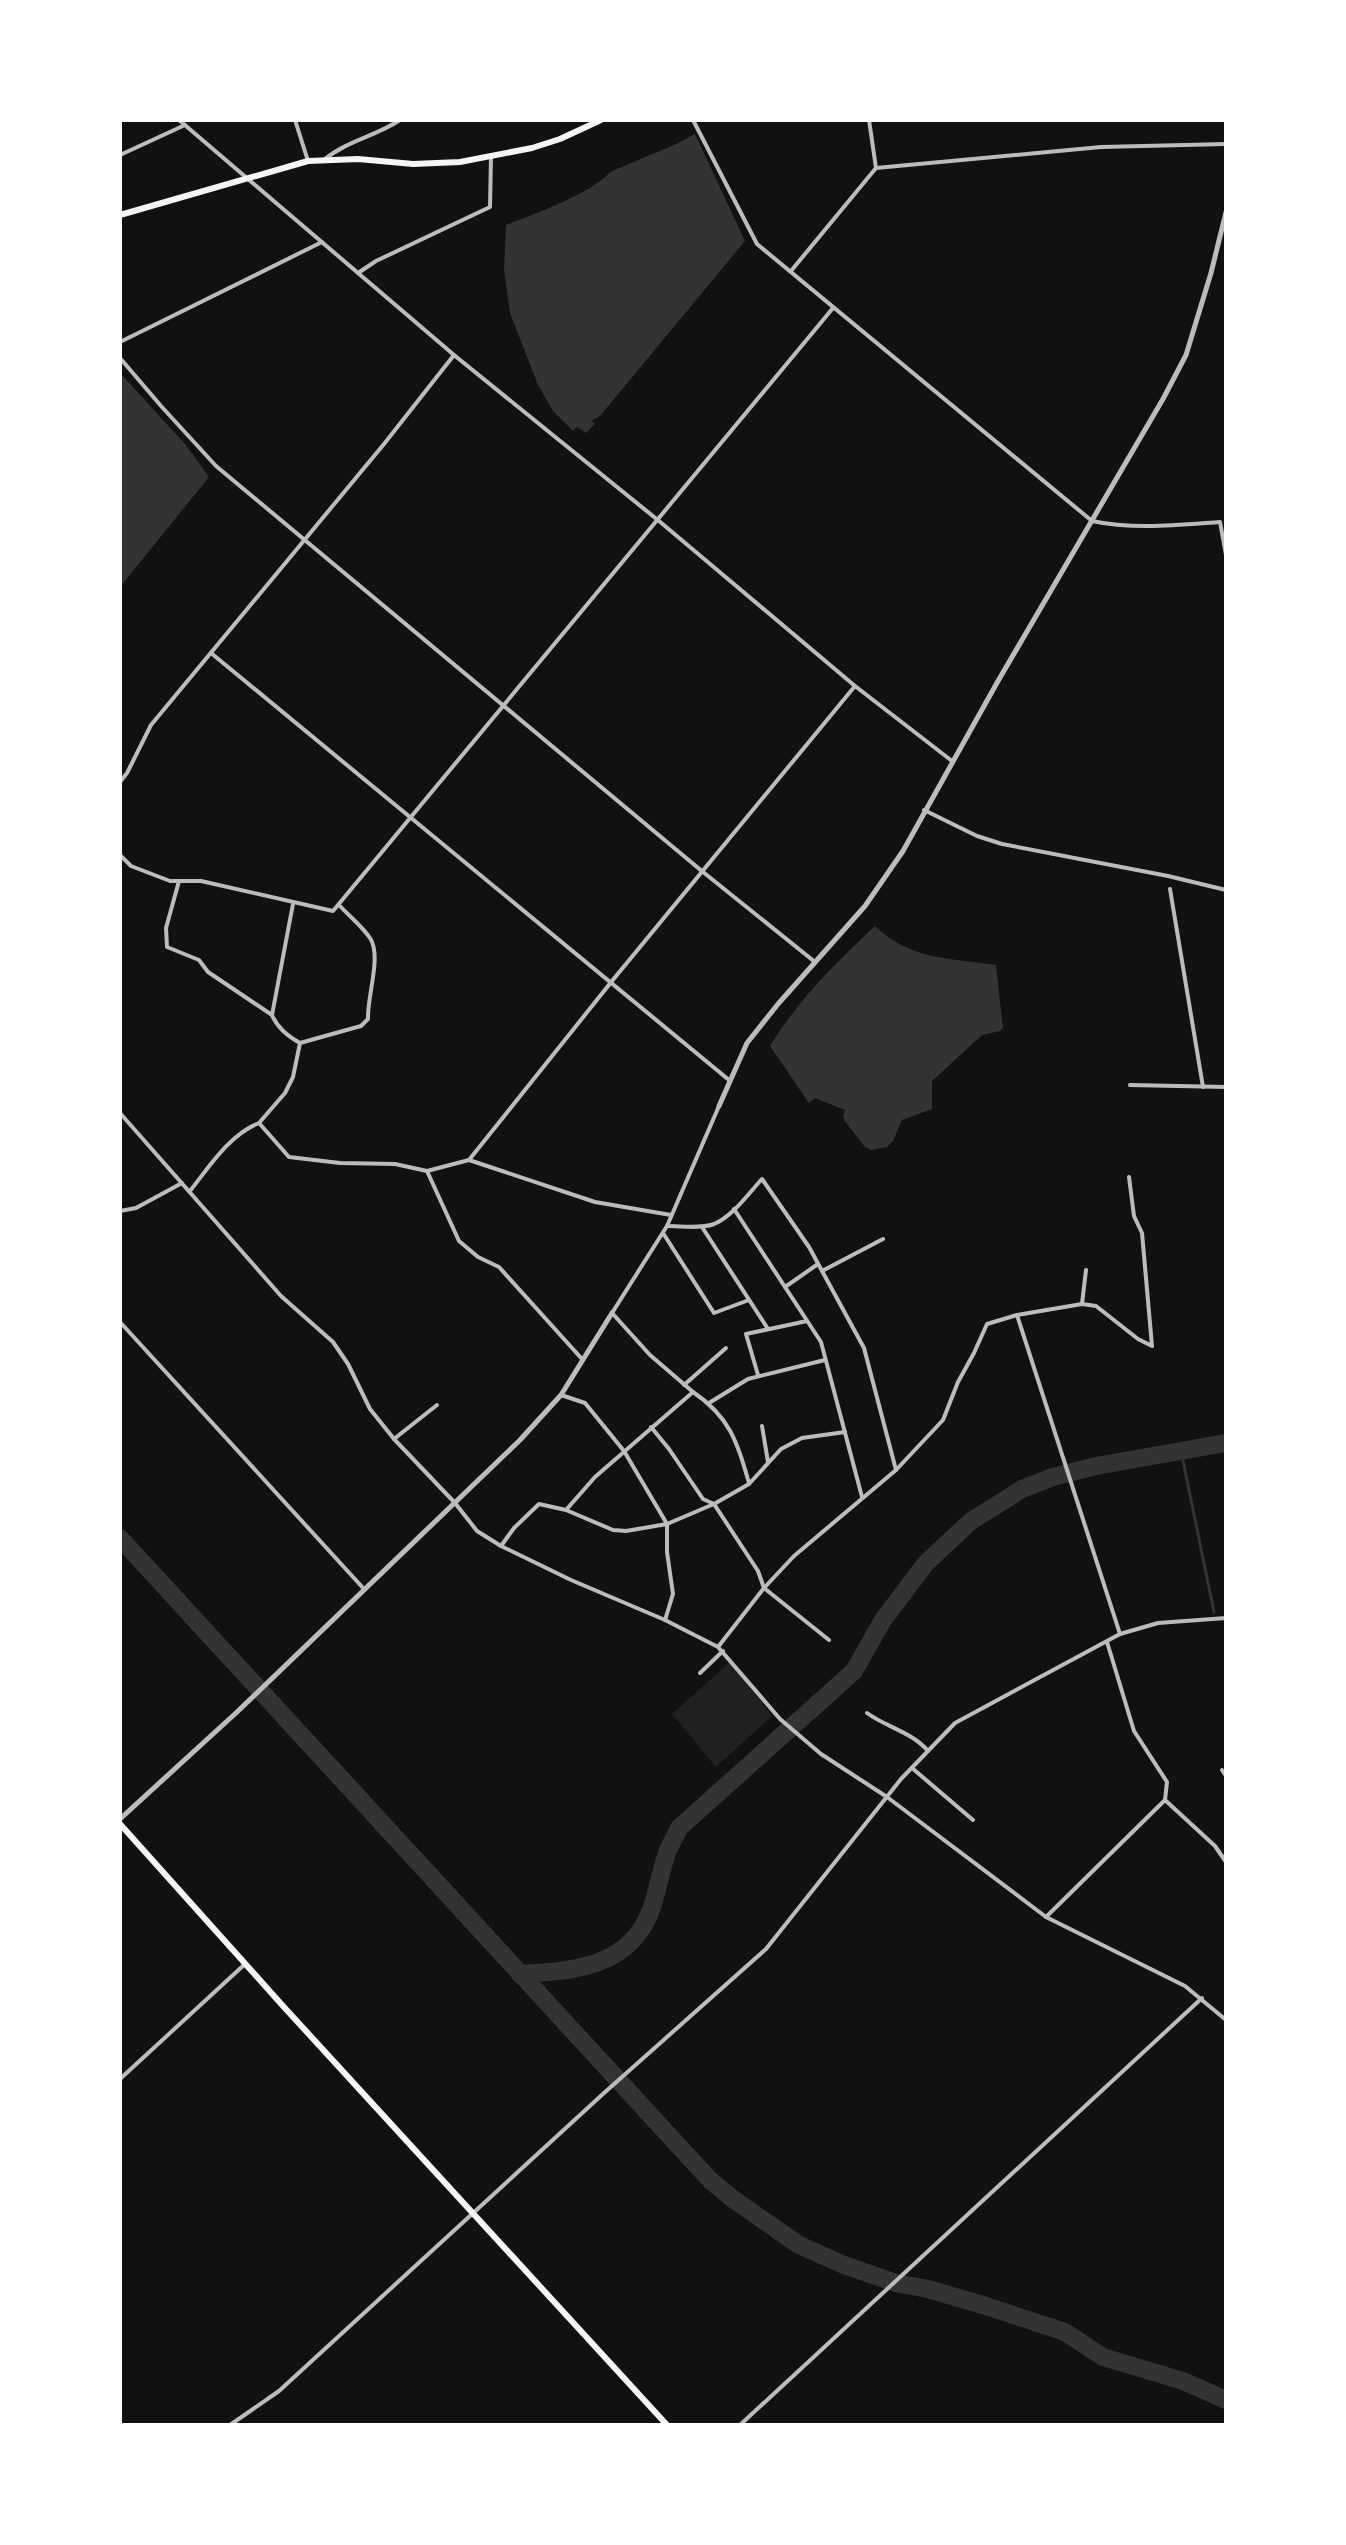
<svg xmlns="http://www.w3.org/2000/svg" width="1346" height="2545" font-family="'Fira Sans',sans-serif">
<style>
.green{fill:#202020}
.water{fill:#333}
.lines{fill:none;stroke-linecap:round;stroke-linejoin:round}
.stream{stroke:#333;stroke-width:3}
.river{stroke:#333;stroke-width:18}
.minor{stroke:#bcbcbc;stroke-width:4}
.tertiary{stroke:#bcbcbc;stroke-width:5}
.secondary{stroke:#f5f5f5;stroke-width:6}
</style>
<rect width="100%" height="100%" fill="#111"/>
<path class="green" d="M730,1662l42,54 -56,51 -44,-53z"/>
<g class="water">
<path d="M695,134l50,107 -145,175 -9,5 4,3 -9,9 -9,-6 -4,4 -20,-20 -15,-26 -28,-72 -6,-44 2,-44c28,-11 85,-31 104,-53l66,-28z"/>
<path d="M120,373l66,72 23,32 -89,110z"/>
<path d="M875,926c35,34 75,32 121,39l7,63 -3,3 -18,4 -50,46v28l-30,11 -9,21 -6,6 -16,3 -6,-3 -21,-27 -1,-4 2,-6 -30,-12 -6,5 -39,-57c28,-46 66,-83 105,-120z"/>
</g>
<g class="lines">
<path class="stream" d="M1181,1451l33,161"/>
<g class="river">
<path d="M120,1538l590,642 23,19 66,46 45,20 52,18 32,6 55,16 82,27 38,25 80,24 43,19"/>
<path d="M520,1974c53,-3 109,-6 131,-64 6,-17 9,-36 15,-54 3,-10 9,-19 13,-28l175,-157 29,-51 43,-57 45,-42 51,-32 31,-12 43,-11 130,-23"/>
</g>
<g class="minor">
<path d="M179,120l275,235 205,166 196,165 97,75"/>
<path d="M295,120l13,41"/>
<path d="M693,120l64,124 335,277c41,9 86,4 128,1l6,33"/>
<path d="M869,120l7,48"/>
<path d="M120,155l65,-30"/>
<path d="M325,159c22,-18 51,-23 75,-39"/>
<path d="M791,271l85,-103 225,-21 125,-3"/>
<path d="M358,273l18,-12 114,-54 1,-50"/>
<path d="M120,342l202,-100"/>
<path d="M120,358l41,48 55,60 487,406 112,90"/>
<path d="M211,653l518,427"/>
<path d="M120,782l7,-9 24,-48 233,-281 70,-89"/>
<path d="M924,810l53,26 25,8 166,32 58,14"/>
<path d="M120,855l11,11 39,15h31l132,30 500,-603"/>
<path d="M179,881l-13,47 1,19 32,13 9,12 64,43c5,12 17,22 28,28l61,-17 7,-7c-1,-23 14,-63 2,-81 -8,-12 -21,-22 -31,-33"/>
<path d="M1170,889l33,198"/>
<path d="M272,1015l21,-111"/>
<path d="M1130,1085l96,2"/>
<path d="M120,1113l161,183 52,46 15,22 22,45 24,30 61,64 22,28 24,15 70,34 94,40 53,27 62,72 41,35 66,43 159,120 139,69 41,34"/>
<path d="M259,1123l26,-30 8,-16 7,-34"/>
<path d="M469,1160l143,-179 243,-295"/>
<path d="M427,1171l32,70 19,16 21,10 83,92"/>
<path d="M190,1191c19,-24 39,-56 69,-68l30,34 51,6 55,1 32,7 42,-11 126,42 76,13"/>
<path d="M734,1209l87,133 41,155"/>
<path d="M120,1211l16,-3 46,-25"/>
<path d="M667,1226c15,0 33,3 47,-2 18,-7 35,-31 48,-45l47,68 55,101 32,122"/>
<path d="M702,1227l66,102"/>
<path d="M663,1233l51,80 35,-13"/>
<path d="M822,1271l61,-32"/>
<path d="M785,1287l33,-23"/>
<path d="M1082,1304l4,-34"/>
<path d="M1017,1315l103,319"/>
<path d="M120,1322l244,267"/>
<path d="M758,1375l-12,-41 61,-13"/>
<path d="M684,1385l42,-37"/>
<path d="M693,1392c37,25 44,50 56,91"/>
<path d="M561,1395l24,8 39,48 43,73v28l6,42 -8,26"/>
<path d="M709,1403l39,-24 77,-19"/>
<path d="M762,1426l6,36"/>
<path d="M651,1427l18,22 34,50 11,5 44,67 6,17 65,52"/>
<path d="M394,1439l43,-34"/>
<path d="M566,1510l29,-33 98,-85 -43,-37 -38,-42 55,-87 52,-120"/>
<path d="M501,1546l13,-18 25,-24 27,6 47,20 13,1 41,-7 47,-20 35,-20 32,-35 21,-11 43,-6"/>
<path d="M1107,1642l27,89 33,51 -2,18 50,46 11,16"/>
<path d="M718,1647l46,-59 30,-32 102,-86 47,-50 15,-38 16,-29 13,-29 30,-9 65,-11 14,2 42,33 14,7 -10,-113 -8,-17 -5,-39"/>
<path d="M700,1673l23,-22"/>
<path d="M867,1713c19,14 45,19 61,38"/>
<path d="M912,1768l61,52"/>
<path d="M1222,1770l4,6"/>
<path d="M1046,1917l119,-117"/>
<path d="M120,2079l125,-115"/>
<path d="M230,2425l49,-34 325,-298 162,-144 135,-170 54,-56 165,-89 38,-11 68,-5"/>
<path d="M740,2425l462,-427"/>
</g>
<g class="tertiary">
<path d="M719,1106l28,-63 31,-39 87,-98 38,-55 95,-170 165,-282 23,-44 25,-82 15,-61"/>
<path d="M120,1819l117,-107 283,-272 41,-45 51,-82"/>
</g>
<g class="secondary">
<path d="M120,215l188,-54 50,-2 55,5 47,-2 72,-14 28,-9 41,-19"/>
<path d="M120,1824l163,182 384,419"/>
</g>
</g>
<rect width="1346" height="2545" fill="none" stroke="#ffffff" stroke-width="244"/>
</svg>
